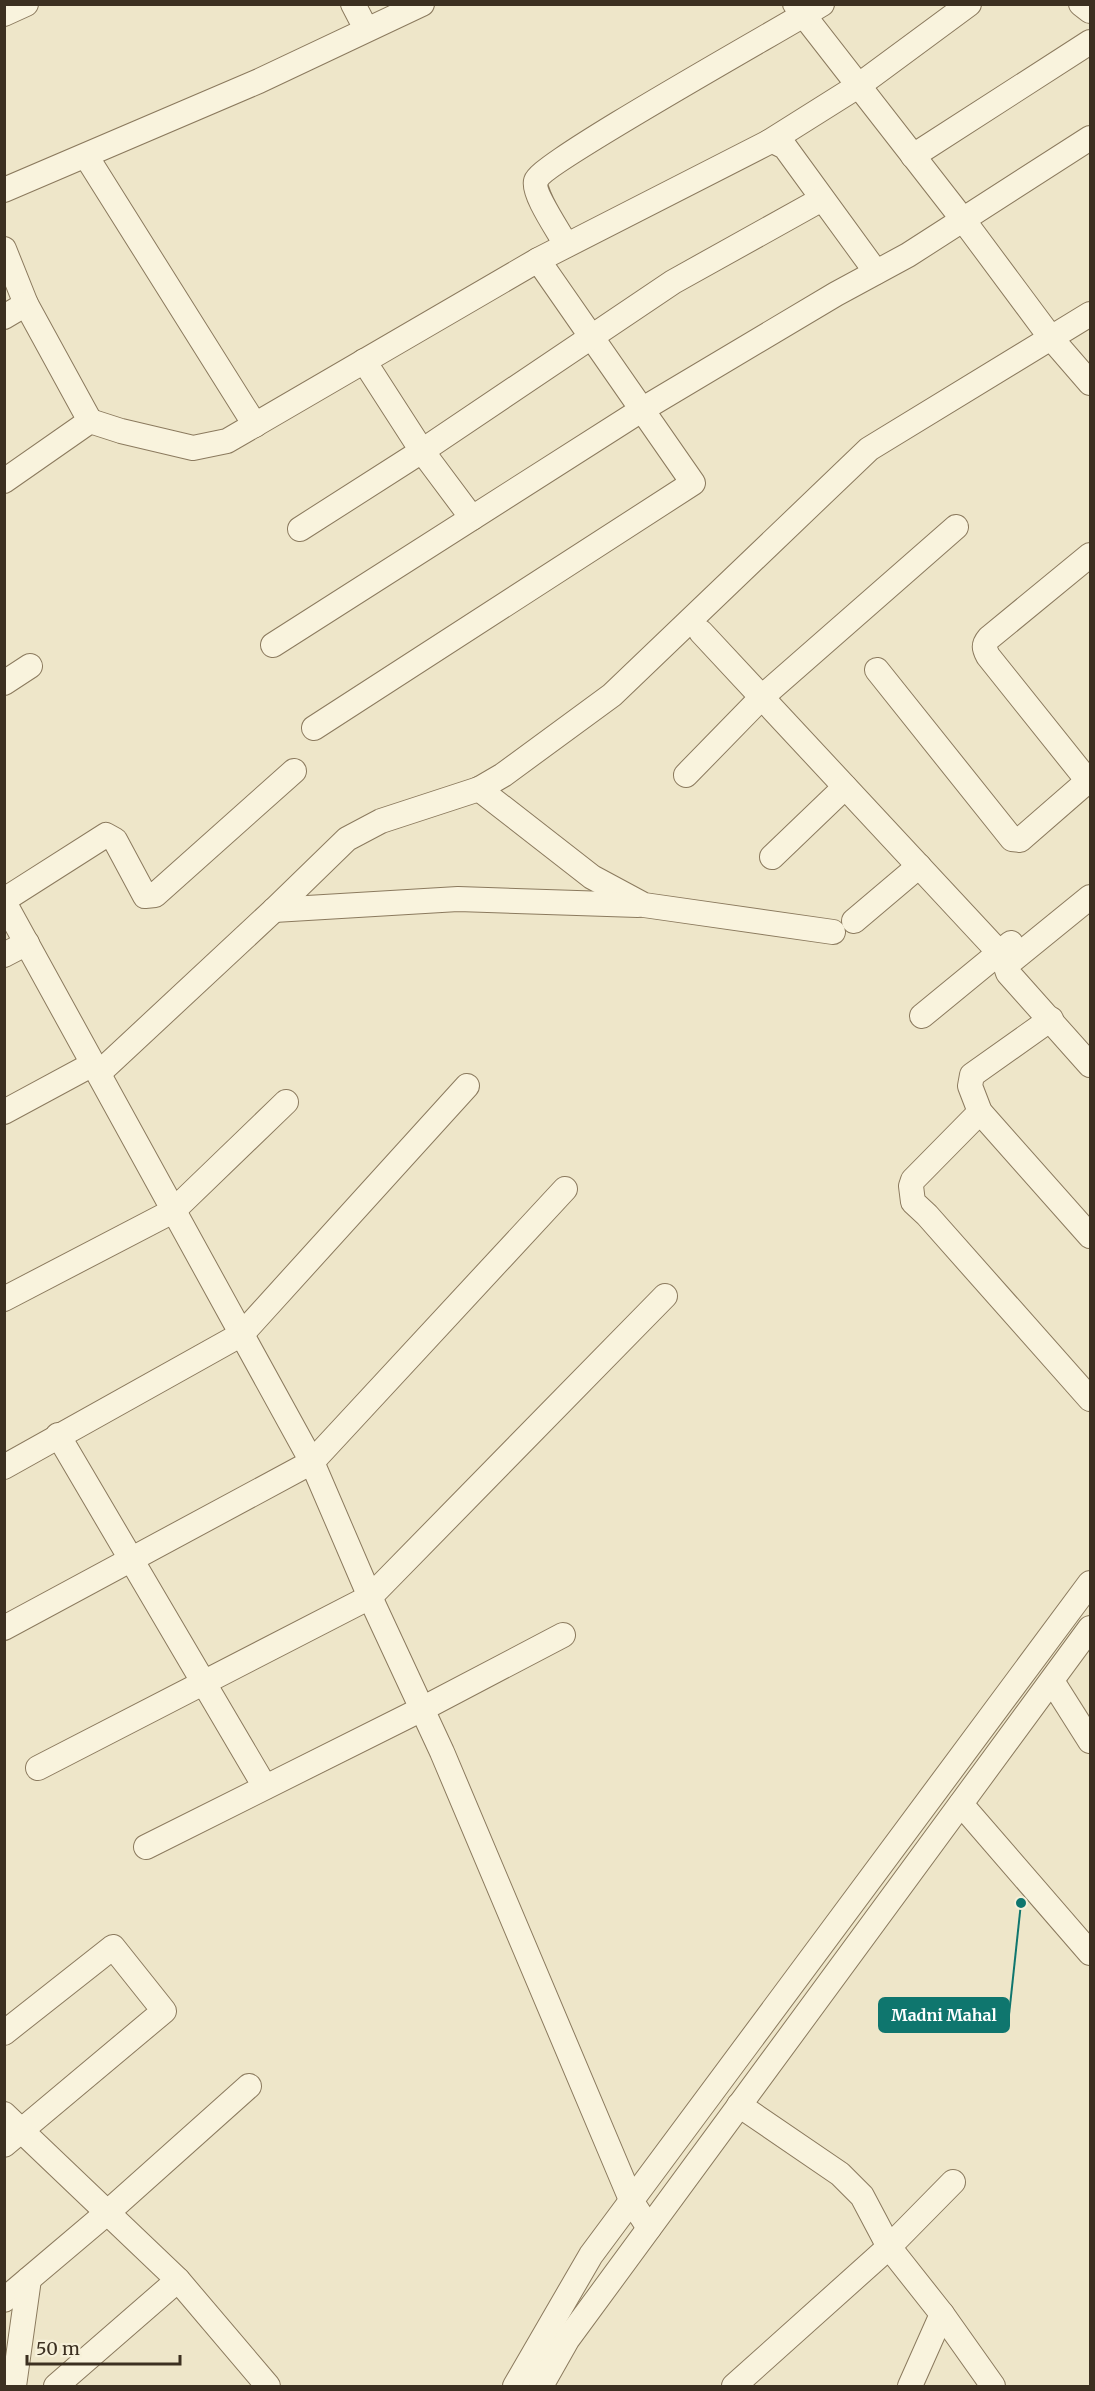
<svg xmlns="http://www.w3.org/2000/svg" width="1095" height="2391" font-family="Merriweather,serif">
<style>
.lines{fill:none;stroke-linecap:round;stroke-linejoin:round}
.minor-casing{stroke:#8b7a5e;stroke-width:26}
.minor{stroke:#f9f3dd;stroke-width:24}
.leader{fill:none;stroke:#0f766e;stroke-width:2}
.callout-dot{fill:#0f766e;stroke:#f6f0d9;stroke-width:2}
.callout{fill:#0f766e;stroke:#0f766e;stroke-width:2}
.callout-label{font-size:16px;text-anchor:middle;font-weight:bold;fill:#fff}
</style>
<rect width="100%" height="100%" fill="#eee6c9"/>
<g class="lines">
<g class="minor-casing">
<g id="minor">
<path d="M353,4l13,25"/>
<path d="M795,4l169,217 87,117 39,45"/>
<path d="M1081,4l9,7"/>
<path d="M4,14l22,-10"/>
<path d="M769,142l89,-56 111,-82"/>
<path d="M86,156l169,269"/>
<path d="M913,156l177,-114"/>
<path d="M4,190l255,-109 163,-77"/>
<path d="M566,245c-6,-12 -34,-52 -30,-64 6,-19 251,-155 286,-177"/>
<path d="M4,249l22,55 -22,13"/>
<path d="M538,260l231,-118h6l10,5 91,125"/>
<path d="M26,304l64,117"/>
<path d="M364,361l58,90 50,67"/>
<path d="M4,481l86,-60 31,10 72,17 34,-7 311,-181 155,223 -379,245"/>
<path d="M300,529l122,-78 251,-169 149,-83"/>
<path d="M701,632l308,331"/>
<path d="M273,645l370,-236 193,-115 72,-39 182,-117"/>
<path d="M877,670l135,169 8,1 70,-61"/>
<path d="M4,683l26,-17"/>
<path d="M686,775l76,-78 194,-170"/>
<path d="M1088,781l-100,-125c-4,-8 -5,-11 1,-18l101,-83"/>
<path d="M479,789l113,88 52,28 189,27"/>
<path d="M772,857l73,-70"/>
<path d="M1090,897l-81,66 -3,4 2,6 82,92"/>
<path d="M4,900l102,-65 9,5 30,56 10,-1 139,-124"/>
<path d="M4,902l308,560 58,135 72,155 190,450 17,26"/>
<path d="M274,910l184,-11 180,6"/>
<path d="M854,921l65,-55"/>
<path d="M4,955l23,-12"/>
<path d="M922,1016l89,-73"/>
<path d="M1051,1019l-79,56 -2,11 10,26 110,124"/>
<path d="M99,1073l175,-163 73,-71 34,-18 98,-32 24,-14 109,-80 257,-246 221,-135"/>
<path d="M4,1112l89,-48"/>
<path d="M980,1112l-67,68 -2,6 2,16 14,13 163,184"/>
<path d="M4,1299l169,-88 113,-109"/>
<path d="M58,1435l207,352"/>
<path d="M4,1467l238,-133 225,-248"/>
<path d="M4,1628l308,-166 253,-273"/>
<path d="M1052,1681l38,60"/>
<path d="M38,1768l332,-171 295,-301"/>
<path d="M961,1804l129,149"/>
<path d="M146,1847l276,-138 141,-74"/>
<path d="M4,2033l109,-86 51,64 -160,134"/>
<path d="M739,2105l101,69 22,22 27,51 53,67 51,72"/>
<path d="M4,2114l174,166 90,106"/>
<path d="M4,2300l104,-88 141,-126"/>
<path d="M14,2386l15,-107"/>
<path d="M56,2386l122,-106"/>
<path d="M515,2386l76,-131 499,-672"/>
<path d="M541,2386l26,-46 523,-712"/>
<path d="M734,2386l155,-139 64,-65"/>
<path d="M910,2386l32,-72"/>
</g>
</g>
<use href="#minor" class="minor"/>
</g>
<path class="leader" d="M1021 1903L1009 2015"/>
<circle class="callout-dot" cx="1021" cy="1903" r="6"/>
<rect class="callout" x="879" y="1998" width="130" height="34" rx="6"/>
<g class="callout-label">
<text x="944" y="2021">Madni Mahal</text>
</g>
<rect width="1095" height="2391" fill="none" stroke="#3c3021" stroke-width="12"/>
<path d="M27 2355v9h153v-9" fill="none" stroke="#3c3021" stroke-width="3"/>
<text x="36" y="2355" font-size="18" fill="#3c3021" stroke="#f6f0d9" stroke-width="4.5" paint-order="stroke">50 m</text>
</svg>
